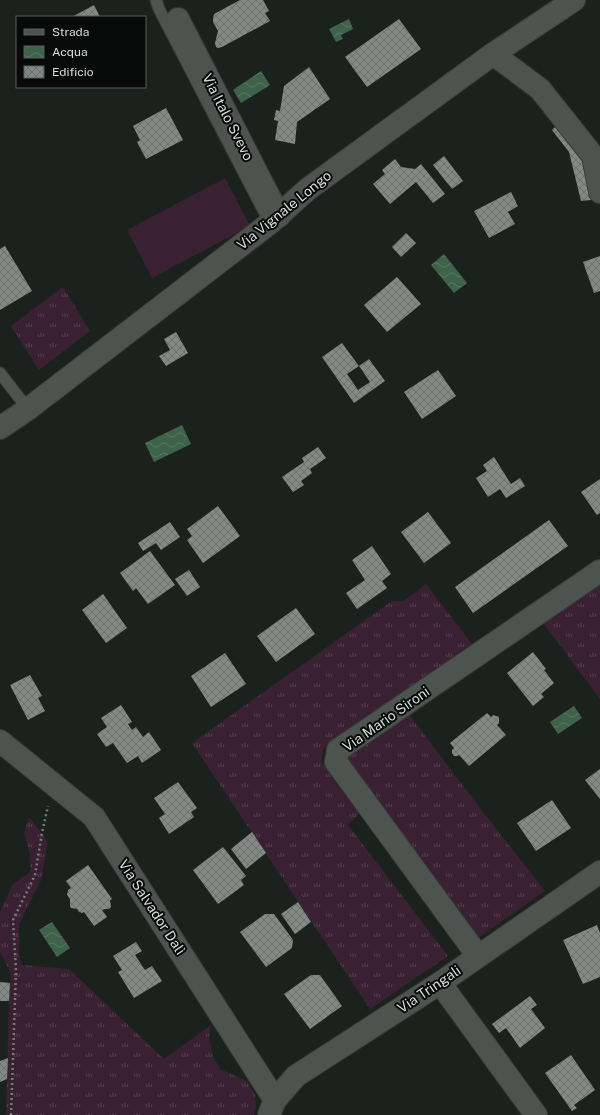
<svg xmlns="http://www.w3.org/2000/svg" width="600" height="1115" font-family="'Public Sans',sans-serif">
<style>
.grass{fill:url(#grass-tufts)}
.pitch{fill:#392133}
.water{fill:url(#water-waves)}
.building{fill:url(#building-cross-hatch);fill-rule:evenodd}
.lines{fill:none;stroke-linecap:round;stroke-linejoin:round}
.lane-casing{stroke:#393d3a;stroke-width:13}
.street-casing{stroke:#393d3a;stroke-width:24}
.path{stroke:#767b78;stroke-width:2.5;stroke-dasharray:2 3;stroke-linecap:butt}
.lane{stroke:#4d544f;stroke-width:11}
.street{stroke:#4d544f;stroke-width:22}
.labels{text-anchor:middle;stroke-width:4;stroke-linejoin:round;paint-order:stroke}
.street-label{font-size:14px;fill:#d9ddda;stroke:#070a08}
</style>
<defs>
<pattern id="grass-tufts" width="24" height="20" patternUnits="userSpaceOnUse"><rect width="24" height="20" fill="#392133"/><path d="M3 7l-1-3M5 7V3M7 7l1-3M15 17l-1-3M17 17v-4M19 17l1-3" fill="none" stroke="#554150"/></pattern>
<pattern id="water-waves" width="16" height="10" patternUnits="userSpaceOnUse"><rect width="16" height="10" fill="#3e624a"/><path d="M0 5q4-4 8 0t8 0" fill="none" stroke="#597864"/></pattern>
<pattern id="building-cross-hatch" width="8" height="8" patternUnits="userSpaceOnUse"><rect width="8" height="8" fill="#838a85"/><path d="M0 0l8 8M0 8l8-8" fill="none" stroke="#6c716d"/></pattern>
</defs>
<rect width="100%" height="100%" fill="#1b211d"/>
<g class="grass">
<path d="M63,287l27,44 -51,39 -28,-44z"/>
<path d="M600,580v119l-59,-79z"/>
<path d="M426,584l46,60 -146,101c-2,4 -4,8 -4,12 0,12 30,46 38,56l-12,12 100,131 -78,53 -178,-266 200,-142h12z"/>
<path d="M408,713l68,90 69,88 -67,47 -133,-177 1,-5z"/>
<path d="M29,817l19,25 -7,38 -22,44v31l3,10 47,4 95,90 47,-34 -2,12 4,19 7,13 27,12 8,14 1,12 -2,8h-248l3,-114 2,-28 -11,-21v-40l12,-27 18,-13c1,-15 -1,-24 -6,-39z"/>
</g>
<path class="pitch" d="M225,178l25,48 -98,52 -25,-48z"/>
<g class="water">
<path d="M349,19l4,10 -12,6 2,4 -7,3 -7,-13z"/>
<path d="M261,71l9,14 -29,18 -8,-13z"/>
<path d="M444,254l23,29 -13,10 -23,-28z"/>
<path d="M182,425l9,19 -37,18 -9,-19z"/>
<path d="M574,706l8,12 -24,16 -8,-12z"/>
<path d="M52,922l18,26 -13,9 -18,-27z"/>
</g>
<g class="building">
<path d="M240,0h23l6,11 -4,2 5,8 -48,26 -4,1 -2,-1 -1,-4 3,-12 -5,-9v-3l1,-5z"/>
<path d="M94,5l6,12h-28z"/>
<path d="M399,19l22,30 -54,38 -22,-30z"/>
<path d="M309,67l21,32 -33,23 -2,22 -20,-4 3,-19 -4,-1 2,-10 4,1 4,-25z"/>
<path d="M166,108l17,32 -37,19 -9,-17 3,-2 -7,-14z"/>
<path d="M559,123l27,35 5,42 -10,1 -12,-49 -17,-22z"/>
<path d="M444,156l19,25 -11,8 -19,-24z"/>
<path d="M395,159l6,8 14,2 6,-5 24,30 -12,9 -17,-21 -26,22 -17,-20 12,-10 -3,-4z"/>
<path d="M511,192l7,14 -10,6 7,12 -26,14 -15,-27z"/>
<path d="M406,233l10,10 -15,14 -9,-10z"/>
<path d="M5,246l27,45 -32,19v-61z"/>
<path d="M600,256v35l-6,2 -11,-31z"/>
<path d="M397,277l24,27 -34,28 -23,-27z"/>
<path d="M176,332l12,21 -22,13 -7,-10 11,-6 -6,-11z"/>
<path d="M342,343l17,23 10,-7 16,22 -31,22 -32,-46zM359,366l11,16 -12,8 -11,-16z"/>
<path d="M438,370l18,26 -34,23 -18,-27z"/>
<path d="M318,447l8,11 -16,11 2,4 -11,8 3,4 -11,7 -11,-15 22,-15 -2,-4z"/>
<path d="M494,457l17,27 9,-6 5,8 -19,12 -6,-9 -12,8 -12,-19 11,-7 -4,-6z"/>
<path d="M600,479v34l-3,2 -16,-23z"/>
<path d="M218,506l22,30 -37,27 -16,-23 5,-4 -5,-7z"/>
<path d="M428,512l23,31 -27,20 -23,-31z"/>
<path d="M549,520l19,26 -95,67 -18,-26z"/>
<path d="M170,522l10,15 -19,13 -5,-7 -13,8 -5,-8z"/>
<path d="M372,546l19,28 -9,7 5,7 -30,21 -11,-16 19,-13 -13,-20z"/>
<path d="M150,551l25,34 -27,19 -12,-16 -3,3 -13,-18z"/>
<path d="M189,570l11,17 -13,9 -12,-17z"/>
<path d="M103,594l24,34 -21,15 -24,-33z"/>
<path d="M296,608l19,26 -39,28 -19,-26z"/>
<path d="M533,652l13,17 -2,1 10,13 -13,11 3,3 -11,9 -26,-33z"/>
<path d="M225,653l21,31 -35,23 -20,-31z"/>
<path d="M30,675l12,21 -4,2 7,13 -17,9 -18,-35z"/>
<path d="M121,705l11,17 -4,2 4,6 4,-3 7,10 6,-5 12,18 -19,13 -4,-7 -11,7 -14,-20 -7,4 -9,-13 10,-7 -6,-9z"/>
<path d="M487,713l4,4 2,-2 6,2v6l-2,2 9,10 -37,31 -10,-11 -2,1h-3l-2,-3v-3l2,-2 -4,-5z"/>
<path d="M600,769v30l-15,-19z"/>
<path d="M178,782l19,26 -6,4 3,5 -25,17 -10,-16 6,-4 -11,-16z"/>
<path d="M552,800l19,28 -35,23 -19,-28z"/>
<path d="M252,832l14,21 -20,16 -15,-20z"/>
<path d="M223,847l23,29 -5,4 3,5 -26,19 -25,-34z"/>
<path d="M88,865l24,34 -2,1 1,7 -2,2h-4l-3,1 5,7 -13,9 -10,-14 -2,1 -3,-1 -2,-3 -6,-1 -1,-2v-7l-3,-4 1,-5 3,-2 -5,-7z"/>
<path d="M298,902l13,20 -16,12 -14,-20z"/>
<path d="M265,914h9l19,26 -1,8 -26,19 -26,-35z"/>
<path d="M597,925l3,8v44l-17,7 -20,-44z"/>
<path d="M136,942l6,9 -7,4 10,15 7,-4 10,15 -28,17 -16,-26 4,-2 -9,-14z"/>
<path d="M311,975h9l22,31 -32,23 -26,-35z"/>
<path d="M0,982l10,1 -1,18h-9z"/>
<path d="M530,996l7,9 -6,4 14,19 -25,20 -14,-20 -7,5 -7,-9z"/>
<path d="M571,1055l24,35 -21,15 3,3 -5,3 -27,-38z"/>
<path d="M8,1058l-1,21 -7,3v-21z"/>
</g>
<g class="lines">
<g class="lane-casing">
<g id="lane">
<path d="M156,0l3,9 111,214"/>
<path d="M0,373l28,36"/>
</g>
</g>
<g class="street-casing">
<g id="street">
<path d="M178,19l101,197"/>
<path d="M493,54l47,35 53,67 7,36"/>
<path d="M0,428l28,-19 242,-186 38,-34 185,-135 81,-54"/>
<path d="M0,741l53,43 41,33 181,283"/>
<path d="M478,956l-142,-194 2,-12 262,-179"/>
<path d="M440,983l96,132"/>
<path d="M269,1115l6,-15 21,-24 144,-93 160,-111"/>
</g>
</g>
<path class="path" d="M11,1115l5,-144 -3,-51 22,-45 7,-42 6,-27"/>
<use href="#lane" class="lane"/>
<use href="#street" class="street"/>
</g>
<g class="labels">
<g class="street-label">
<text transform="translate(228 117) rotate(63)" y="5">Via Italo Svevo</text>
<text transform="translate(284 210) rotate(-39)" y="5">Via Vignale Longo</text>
<text transform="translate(386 719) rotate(-35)" y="5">Via Mario Sironi</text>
<text transform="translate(152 907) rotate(57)" y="5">Via Salvador Dalì</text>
<text transform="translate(429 989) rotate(-34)" y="5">Via Tringali</text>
</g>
</g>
<rect x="16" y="16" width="130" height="72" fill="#070a08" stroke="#5b5e5c"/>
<rect x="24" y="29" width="20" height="6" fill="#4d544f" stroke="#5b5e5c"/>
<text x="52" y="36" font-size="12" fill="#d9ddda">Strada</text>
<rect x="24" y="46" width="20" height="12" fill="url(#water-waves)" stroke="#5b5e5c"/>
<text x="52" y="56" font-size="12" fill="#d9ddda">Acqua</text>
<rect x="24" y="66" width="20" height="12" fill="url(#building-cross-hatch)" stroke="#5b5e5c"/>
<text x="52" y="76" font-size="12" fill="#d9ddda">Edificio</text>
</svg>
